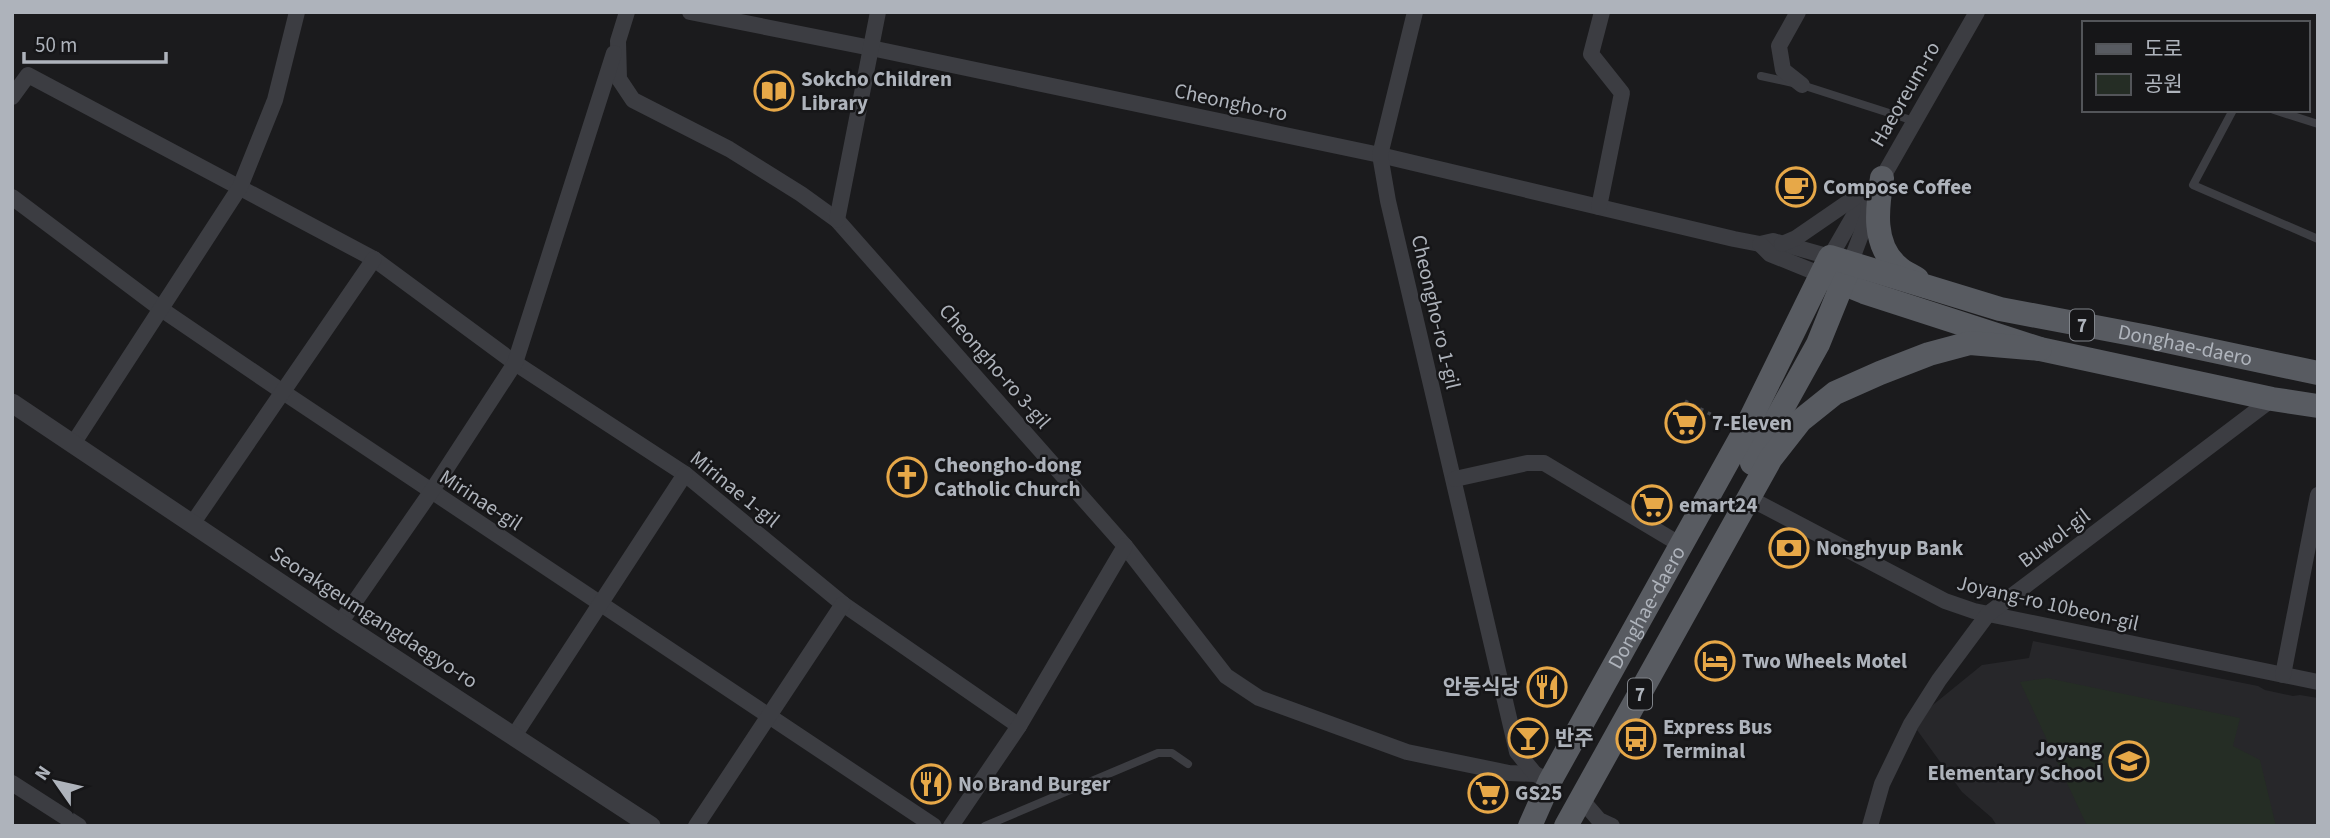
<svg xmlns="http://www.w3.org/2000/svg" width="2330" height="838" font-family="'Source Sans 3','Noto Sans KR',sans-serif">
<style>
.built{fill:#27272a}
.green{fill:#252d25}
.lines{fill:none;stroke-linecap:round;stroke-linejoin:round}
.path{stroke:#424449;stroke-width:3.5;stroke-dasharray:3.5 5;stroke-linecap:butt}
.service{stroke:#3c3d42;stroke-width:8}
.minor{stroke:#3c3d42;stroke-width:16}
.tertiary{stroke:#3c3d42;stroke-width:19}
.primary{stroke:#585b61;stroke-width:24}
.labels{text-anchor:middle;stroke-width:5;stroke-linejoin:round;paint-order:stroke}
.shield{fill:#161618;stroke:#80848a;stroke-width:2}
.shield-label{font-size:19px;font-weight:bold;fill:#aeb3bb}
.poi-label{font-size:21px;font-weight:bold;fill:#aeb3bb;stroke:#161618;text-anchor:start}
.street-label{font-size:21px;fill:#aeb3bb;stroke:#161618}
</style>
<rect width="100%" height="100%" fill="#1b1b1d"/>
<path class="built" d="M2033,641l225,45 7,4 28,6 7,-1 18,3v128h-321l-5,-8 -30,-26 -45,-62 6,-17 59,-48 47,-7z"/>
<path class="green" d="M2047,678l193,40 -7,28 27,14 16,66h-189l-67,-144z"/>
<g class="lines">
<path class="path" d="M1685,401l31,16"/>
<g class="service">
<path d="M1761,76l41,9 112,36"/>
<path d="M2233,110l-40,75 125,54"/>
<path d="M2274,110l44,14"/>
<path d="M985,826l173,-73h14l16,11"/>
</g>
<g class="minor">
<path d="M627,12l-9,29 1,38 14,21 96,49 72,45 36,26 288,326 101,130 33,22 148,54 102,21 26,1 15,7"/>
<path d="M690,12l181,36 509,107 354,84 26,5 13,-3 57,16 26,-45 21,-25 100,-175"/>
<path d="M1415,12l-35,143 8,46 129,551 18,22"/>
<path d="M1798,12l-19,34 4,24 19,15"/>
<path d="M12,97l16,-22 346,184 141,104 170,111 158,130 176,122"/>
<path d="M12,197l149,112 122,83 651,434"/>
<path d="M1599,207l23,-114 -31,-39 11,-42"/>
<path d="M837,220l41,-208"/>
<path d="M1760,244l10,10 52,21"/>
<path d="M1782,244l14,-6 64,-44 11,-4"/>
<path d="M1850,264l18,-48 1,-13"/>
<path d="M73,444l167,-257 35,-87 22,-88"/>
<path d="M1455,479l72,-16h17l137,82"/>
<path d="M1749,498l196,103 29,10 344,71"/>
<path d="M192,524l182,-265"/>
<path d="M340,623l91,-131 84,-129 99,-310"/>
<path d="M2283,675l35,-180"/>
<path d="M514,736l171,-262"/>
<path d="M12,783l67,43"/>
<path d="M1581,799l18,21 13,6"/>
<path d="M696,826l147,-222"/>
<path d="M951,826l68,-100 106,-180"/>
<path d="M1870,826l12,-42 29,-60 28,-44 49,-66 284,-215"/>
</g>
<path class="tertiary" d="M12,403l328,220 311,203"/>
<g class="primary">
<path d="M1882,178c-5,30 -10,67 16,89 5,5 13,8 19,12"/>
<path d="M1822,275l42,17 176,57 232,50 46,7"/>
<path d="M1752,463l66,-119 30,-74"/>
<path id="s1" d="M1530,826l20,-45 194,-349 86,-175 170,52 148,28 170,36"/>
<path d="M1566,826l205,-368 29,-37 35,-28 45,-20 49,-19 41,-11 70,6"/>
</g>
</g>
<defs>
<g id="library-ring" transform="scale(2.0125)"><circle r="9.5" fill="#161618" stroke="#e7a848" stroke-width="1.5"/><path d="M-6-4Q-3-5.5-.7-3.5V5Q-3 3-6 4ZM6-4Q3-5.5 .7-3.5V5Q3 3 6 4Z" fill="#e7a848"/></g>
<g id="cafe-ring" transform="scale(2.0125)"><circle r="9.5" fill="#161618" stroke="#e7a848" stroke-width="1.5"/><path d="M-5.5-4.5H6V0H3Q3 3.5 0 3.5H-2.5Q-5.5 3.5-5.5 0ZM3-3.2v2h1.7v-2ZM-6 4.5H4V6H-6Z" fill="#e7a848"/></g>
<g id="supermarket-ring" transform="scale(2.0125)"><circle r="9.5" fill="#161618" stroke="#e7a848" stroke-width="1.5"/><path d="M-6-5.5h2.5l.6 2H6L4.5 2H-2.5L-4.4-4H-6ZM-1.5 3.2a1.3 1.3 0 1 0 .1 0ZM3 3.2a1.3 1.3 0 1 0 .1 0Z" fill="#e7a848"/></g>
<g id="church-ring" transform="scale(2.0125)"><circle r="9.5" fill="#161618" stroke="#e7a848" stroke-width="1.5"/><path d="M-1.2-6h2.4v3.5h3.3v2.4h-3.3V6h-2.4V-.1h-3.3v-2.4h3.3Z" fill="#e7a848"/></g>
<g id="bank-ring" transform="scale(2.0125)"><circle r="9.5" fill="#161618" stroke="#e7a848" stroke-width="1.5"/><path d="M-6-4H6V4H-6ZM0-2.3a2.3 2.3 0 1 0 0 4.6a2.3 2.3 0 1 0 0-4.6Z" fill="#e7a848"/></g>
<g id="hotel-ring" transform="scale(2.0125)"><circle r="9.5" fill="#161618" stroke="#e7a848" stroke-width="1.5"/><path d="M-6-4.5h1.5V1H6V5H4.5V3h-9V5H-6ZM-4 0a1.8 1.8 0 1 1 3.6 0ZM.5 0V-2.5h3Q6-2.5 6 0Z" fill="#e7a848"/></g>
<g id="restaurant-ring" transform="scale(2.0125)"><circle r="9.5" fill="#161618" stroke="#e7a848" stroke-width="1.5"/><path d="M-5-6h1v4h1v-4h1v4h1v-4h1v5L-1.5 .5V6h-2V.5L-5-1ZM5-6V6H3V1.5H1.5Q1.5-4 5-6Z" fill="#e7a848"/></g>
<g id="bar-ring" transform="scale(2.0125)"><circle r="9.5" fill="#161618" stroke="#e7a848" stroke-width="1.5"/><path d="M-6-5H6L.8 .8V4.5H3.5V6h-7V4.5H-.8V.8Z" fill="#e7a848"/></g>
<g id="bus-ring" transform="scale(2.0125)"><circle r="9.5" fill="#161618" stroke="#e7a848" stroke-width="1.5"/><path d="M-5-6H5V4H4V6H2V4H-2V6H-4V4H-5ZM-3.5-4V0h7V-4ZM-3.5 1.2v1.5H-2V1.2ZM2 1.2v1.5H3.5V1.2Z" fill="#e7a848"/></g>
<g id="school-ring" transform="scale(2.0125)"><circle r="9.5" fill="#161618" stroke="#e7a848" stroke-width="1.5"/><path d="M0-5L7-2L0 1L-7-2ZM-4 1L0 2.5L4 1V4Q0 6-4 4Z" fill="#e7a848"/></g>
</defs>
<g fill-rule="evenodd">
<use href="#library-ring" x="774" y="91"/>
<use href="#cafe-ring" x="1796" y="187"/>
<use href="#supermarket-ring" x="1685" y="423"/>
<use href="#church-ring" x="907" y="477"/>
<use href="#supermarket-ring" x="1652" y="505"/>
<use href="#bank-ring" x="1789" y="548"/>
<use href="#hotel-ring" x="1715" y="661"/>
<use href="#restaurant-ring" x="1547" y="687"/>
<use href="#bar-ring" x="1528" y="738"/>
<use href="#bus-ring" x="1636" y="739"/>
<use href="#school-ring" x="2129" y="761"/>
<use href="#restaurant-ring" x="931" y="784"/>
<use href="#supermarket-ring" x="1488" y="793"/>
</g>
<g class="labels">
<g class="shield">
<rect x="2070" y="309.5" width="24" height="31" rx="5"/>
<rect x="1628" y="678.5" width="24" height="31" rx="5"/>
</g>
<g class="shield-label">
<text x="2082" y="332">7</text>
<text x="1640" y="701">7</text>
</g>
<g class="poi-label">
<text x="801" y="86">Sokcho Children<tspan x="801" dy="24">Library</tspan></text>
<text x="1823" y="194">Compose Coffee</text>
<text x="1712" y="430">7-Eleven</text>
<text x="934" y="472">Cheongho-dong<tspan x="934" dy="24">Catholic Church</tspan></text>
<text x="1679" y="512">emart24</text>
<text x="1816" y="555">Nonghyup Bank</text>
<text x="1742" y="668">Two Wheels Motel</text>
<text x="1520" y="694" text-anchor="end">안동식당</text>
<text x="1663" y="734">Express Bus<tspan x="1663" dy="24">Terminal</tspan></text>
<text x="1555" y="745">반주</text>
<text x="2102" y="756" text-anchor="end">Joyang<tspan x="2102" dy="24">Elementary School</tspan></text>
<text x="958" y="791">No Brand Burger</text>
<text x="1515" y="800">GS25</text>
</g>
<g class="street-label">
<text transform="translate(1905 94) rotate(-60)" y="7">Haeoreum-ro</text>
<text transform="translate(1231 102) rotate(12)" y="7">Cheongho-ro</text>
<text transform="translate(1436 312) rotate(77)" y="7">Cheongho-ro 1-gil</text>
<text dy="7" stroke="none"><textPath href="#s1" startOffset="1010">Donghae-daero</textPath></text>
<text transform="translate(995 366) rotate(49)" y="7">Cheongho-ro 3-gil</text>
<text transform="translate(735 489) rotate(39)" y="7">Mirinae 1-gil</text>
<text transform="translate(481 500) rotate(33)" y="7">Mirinae-gil</text>
<text transform="translate(2054 538) rotate(-37)" y="7">Buwol-gil</text>
<text transform="translate(2048 603) rotate(13)" y="7">Joyang-ro 10beon-gil</text>
<text dy="7" stroke="none"><textPath href="#s1" startOffset="248">Donghae-daero</textPath></text>
<text transform="translate(374 617) rotate(33)" y="7">Seorakgeumgangdaegyo-ro</text>
</g>
</g>
<rect width="2330" height="838" fill="none" stroke="#aeb3bb" stroke-width="28"/>
<rect x="2082" y="21" width="228" height="91" fill="#161618" stroke="#535559" stroke-width="2"/>
<rect x="2096" y="44" width="35" height="10" fill="#585b61" stroke="#535559" stroke-width="2"/>
<text x="2144" y="56" font-size="21" fill="#aeb3bb">도로</text>
<rect x="2096" y="74" width="35" height="21" fill="#252d25" stroke="#535559" stroke-width="2"/>
<text x="2144" y="91" font-size="21" fill="#aeb3bb">공원</text>
<g transform="translate(56 782) rotate(304)" stroke="#161618" stroke-width="5" paint-order="stroke">
<path d="M0-5L12 26L0 18L-12 26Z" fill="#aeb3bb"/>
<text y="-10" font-size="19" font-weight="bold" text-anchor="middle" fill="#aeb3bb">N</text>
</g>
<path d="M24 52v10h142v-10" fill="none" stroke="#aeb3bb" stroke-width="3.5"/>
<text x="35" y="52" font-size="21" fill="#aeb3bb" stroke="#161618" stroke-width="5" paint-order="stroke">50 m</text>
</svg>
